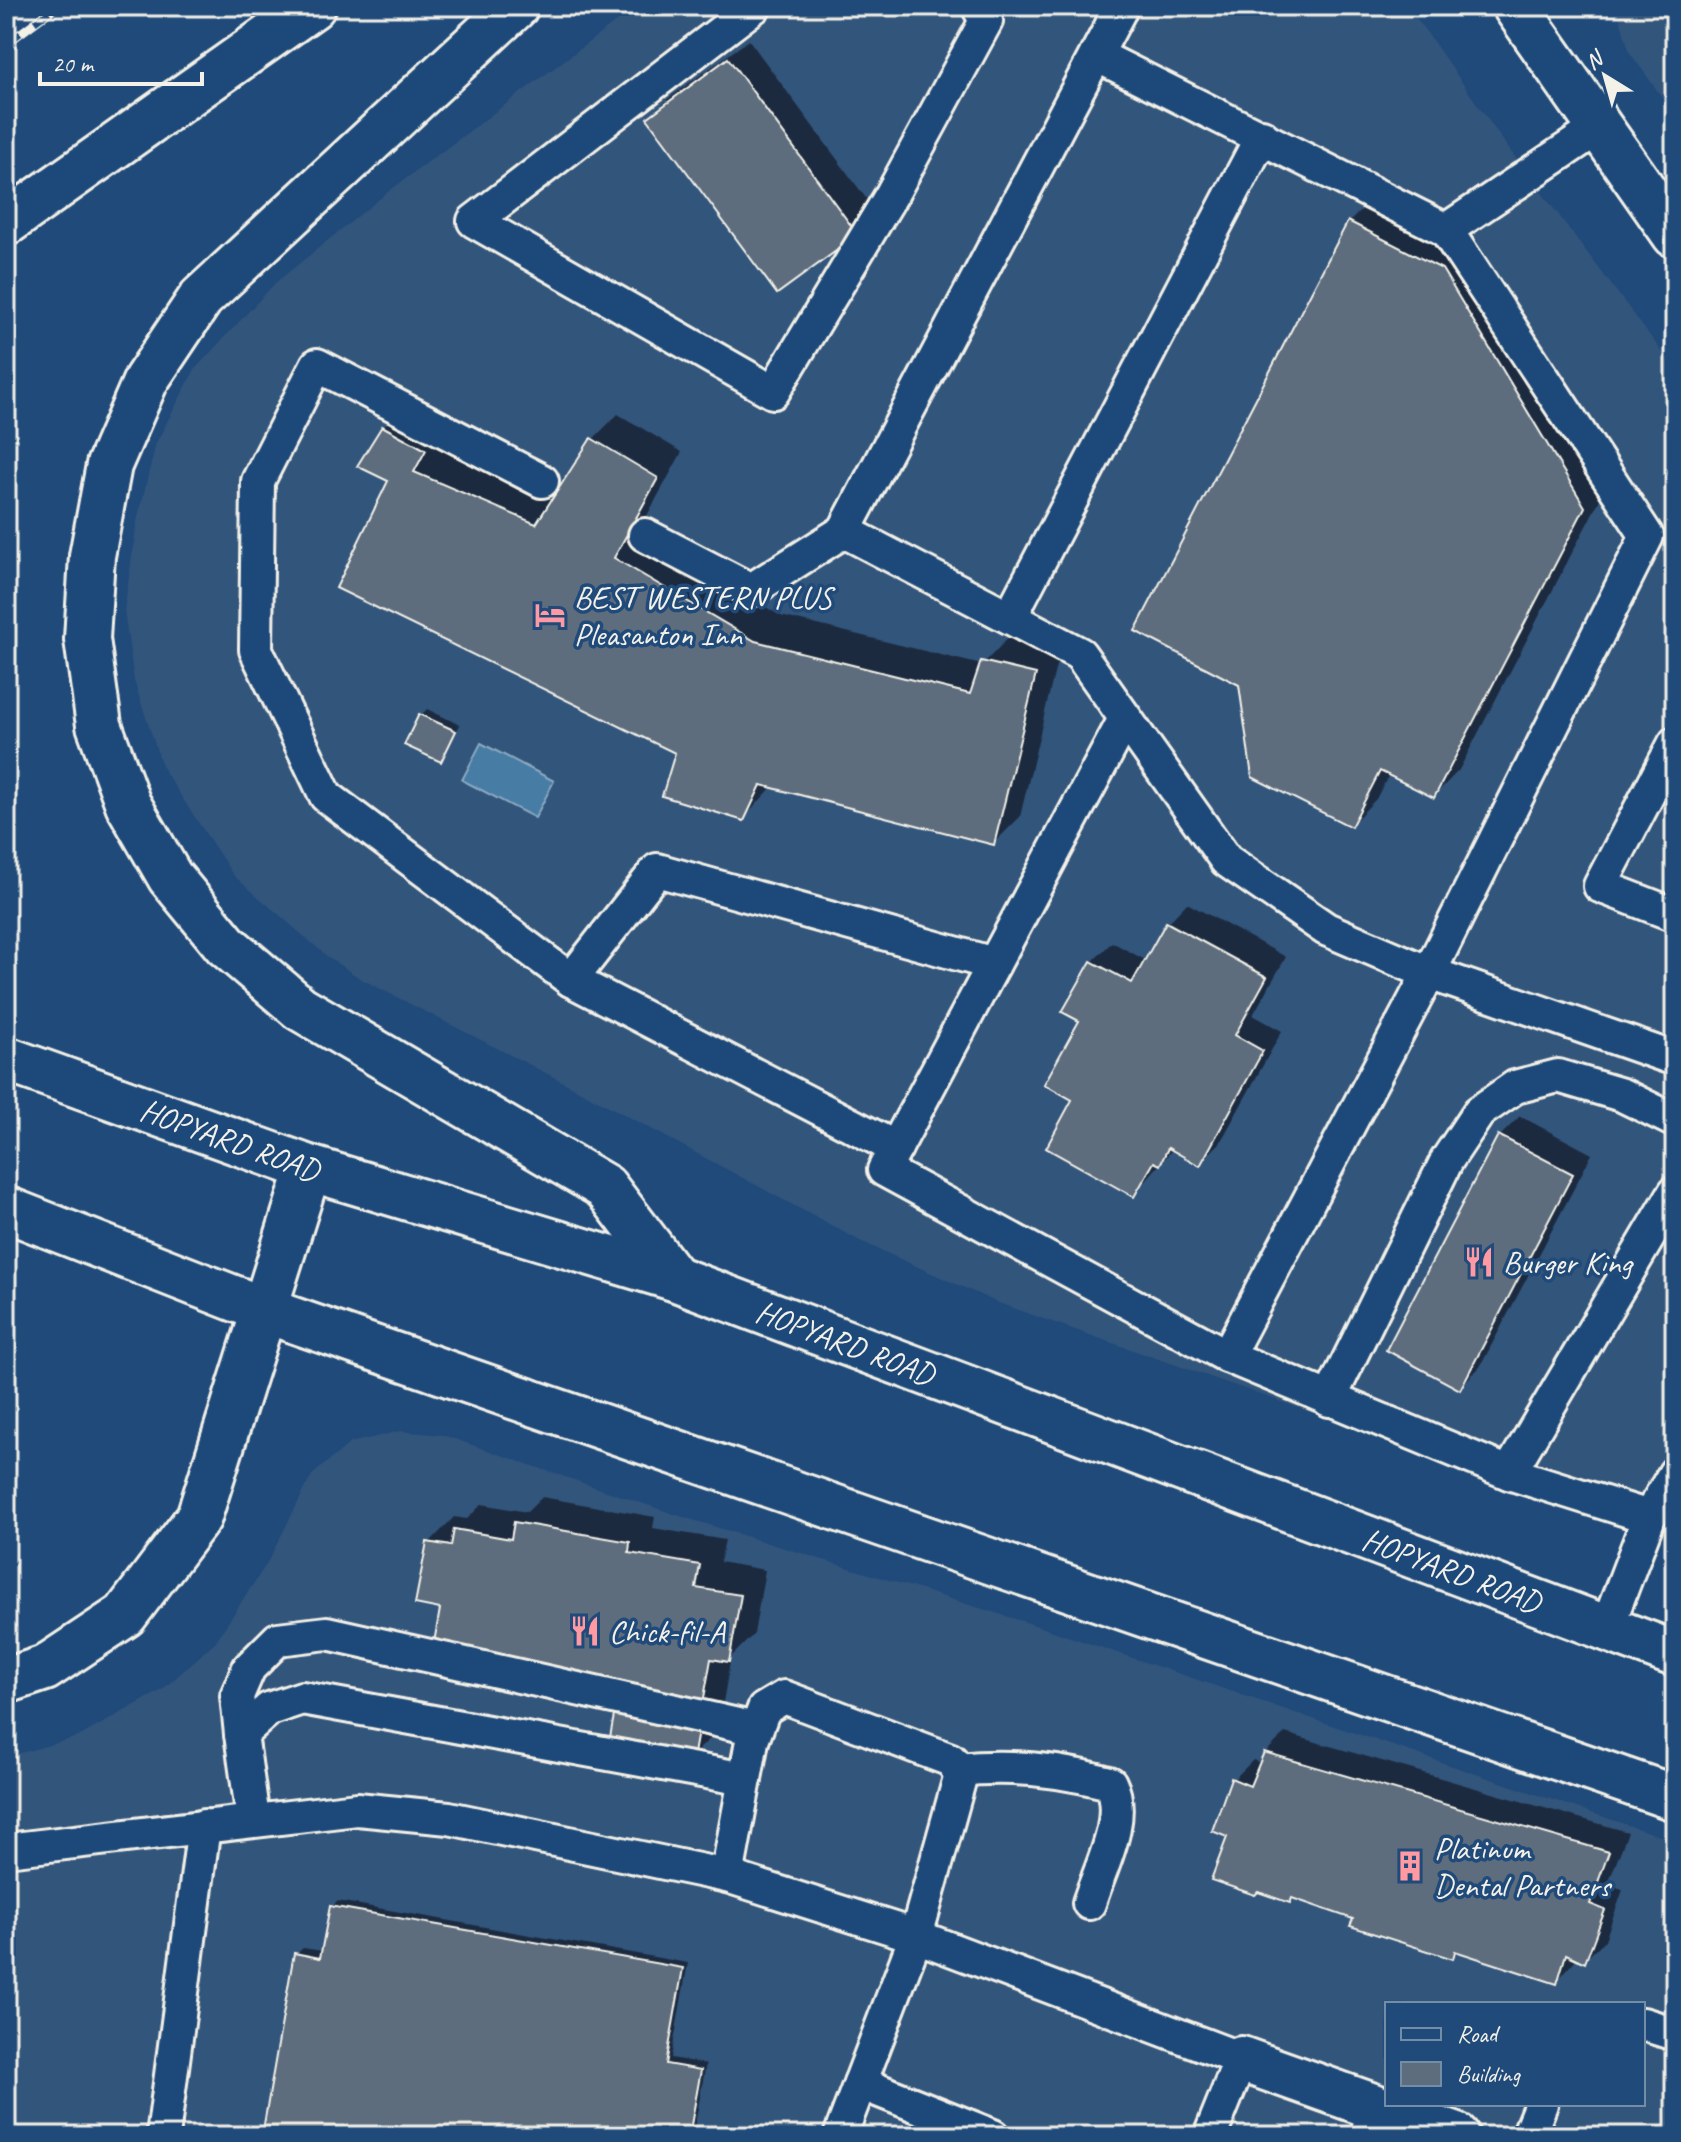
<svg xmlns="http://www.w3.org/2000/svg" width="1681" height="2142" font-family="Caveat,sans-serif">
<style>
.built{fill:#32547b;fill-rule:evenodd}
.water{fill:#477ba5;stroke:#8caac0;stroke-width:2}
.shadow{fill:#0007}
.building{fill:#5d6d7e;stroke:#f4f1e8;stroke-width:2}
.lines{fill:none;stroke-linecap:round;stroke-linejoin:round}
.lane-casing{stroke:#f4f1e8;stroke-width:38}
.street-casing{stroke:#f4f1e8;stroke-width:50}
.secondary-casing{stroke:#f4f1e8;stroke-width:50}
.highway-casing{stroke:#f4f1e8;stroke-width:50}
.lane{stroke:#1f4a7a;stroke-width:32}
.street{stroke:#1f4a7a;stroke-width:44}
.secondary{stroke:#1f4a7a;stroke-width:44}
.highway{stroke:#1f4a7a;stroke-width:44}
.rail-casing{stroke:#f4f1e8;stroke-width:9}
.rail{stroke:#1f4a7a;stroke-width:6;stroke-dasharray:18;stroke-linecap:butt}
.labels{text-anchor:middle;stroke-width:7;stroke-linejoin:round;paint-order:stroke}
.poi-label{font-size:32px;fill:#f4f1e8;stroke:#1f4a7a;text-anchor:start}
.street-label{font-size:32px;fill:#f4f1e8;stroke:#1f4a7a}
</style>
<rect width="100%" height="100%" fill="#1f4a7a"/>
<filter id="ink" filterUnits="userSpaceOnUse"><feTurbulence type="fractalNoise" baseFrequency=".0125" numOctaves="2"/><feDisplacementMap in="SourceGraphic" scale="16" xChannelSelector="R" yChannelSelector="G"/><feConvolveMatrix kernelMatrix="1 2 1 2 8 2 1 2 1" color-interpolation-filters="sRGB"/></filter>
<g filter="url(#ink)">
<g class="built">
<path d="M637,6h771l101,143 166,220v1170l-677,-236 -138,-62 -291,-156 -208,-106 -32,-21 -96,-83 -70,-106 -29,-88 -10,-70 13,-90 19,-78 39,-74 80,-86 114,-92z"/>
<path d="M1616,6h59v109l-45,-62z"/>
<path d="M400,1431l43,4 231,79 358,110 643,217v295h-1669v-379l72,-20 84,-47 53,-48 52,-79 45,-88 38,-32zM1387,2004h256v100h-256z"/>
</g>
<path class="water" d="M481,743l73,38 -19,37 -73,-38z"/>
<g class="shadow">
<path d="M749,40l128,173 -20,20 -207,-115 19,-20z"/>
<path d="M1375,197l93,47 142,236 -151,290 -25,26 -44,-23 -14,26 -25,26 -2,-603z"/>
<path d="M409,401l41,23 -12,22 118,50 36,-56 26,-26 64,38 -44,80 143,84 201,49 27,-28 51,12 -40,168 -26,26 -221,-57 -30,33 -65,-68 -288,-271 -7,-53z"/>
<path d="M427,709l33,16 -19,35 -20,-45z"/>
<path d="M1187,903l99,54 -33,58 29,16 -62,112 -20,20 -27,-14 -39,45 -59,-94 7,-80 10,-58 20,-20 35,19 21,-38z"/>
<path d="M1520,1116l72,38 -112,213 -20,20 40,-251z"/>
<path d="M542,1497l113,20 -2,11 72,12 -5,22 45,8 -11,64 -23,23 -13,74 -26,25 -70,-76 -180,-73 -13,-64 25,-26 13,2 15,-15 45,8z"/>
<path d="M1285,1733l343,99 -20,52 15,6 -18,50 -20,20 -7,-3 -22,25 -97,-32 -7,7 -158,-61 -4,5 -61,-65 4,-56 20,-20 8,3 4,-10z"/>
<path d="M338,1901l350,62 -17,95 35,6 -13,72h-429l32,-182 7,-6 20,3 9,-44z"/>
</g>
<g class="building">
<path d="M728,58l130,177 -81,59 -130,-176z"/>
<path d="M1348,221l94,48 143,238 -151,291 -54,-27 -29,56 -99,-50 -13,-92 -104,-54z"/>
<path d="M382,426l44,24 -12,22 122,52 55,-86 67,40 -44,80 141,83 215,53 11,-33 55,13 -42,171 -233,-60 -17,36 -82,-25 13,-43 -339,-165 52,-107 -31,-15z"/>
<path d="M419,714l37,17 -15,31 -37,-17z"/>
<path d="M1166,922l101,55 -32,58 28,16 -63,115 -32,-18 -8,17 -6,-3 -20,35 -88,-49 26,-48 -28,-16 35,-63 -17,-9 29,-51 41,22z"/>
<path d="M1498,1135l75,39 -113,216 -74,-40z"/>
<path d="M514,1522l116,20 -1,11 71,12 -4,23 45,7 -12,67 -18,-3 -18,100 -84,-16 11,-61 -110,-19 -78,-9 8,-45 -25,-5 12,-62 24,4 3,-17 57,10z"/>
<path d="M1264,1752l345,100 -19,52 15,6 -20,53 -19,-9 -9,30 -102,-33 -2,8 -103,-33 3,-7 -61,-21 -2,5 -32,-11 -3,3 -44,-15 16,-43 -15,-6 19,-53 19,8z"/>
<path d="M330,1906l353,62 -17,96 35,6 -12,66h-427l32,-183 26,5z"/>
</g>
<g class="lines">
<g class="lane-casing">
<g id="lane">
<path d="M755,6l-281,215 299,171 119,-198 94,-173 -8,-15"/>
<path d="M1122,6l-26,49 350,175"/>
<path d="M542,481l-225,-116 -59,116 -2,169 70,146 245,184 325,168"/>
<path d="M844,531l236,123 146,206 100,69 103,44 246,86"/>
<path d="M645,535l106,55 93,-59 252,-476"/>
<path d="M1010,617l252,-481"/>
<path d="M1125,719l-241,451 343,186 282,117 140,44"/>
<path d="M1675,743l-75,143 75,29"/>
<path d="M571,980l86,-110 337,94"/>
<path d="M1227,1356l202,-383 218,-437 -201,-306 154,-103"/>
<path d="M1329,1400l118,-240 32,-48 36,-25 43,-11 64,19 53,26"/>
<path d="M1509,1473l166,-281"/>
<path d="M1606,1630l43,-113 26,-44"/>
<path d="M241,1734l-4,-38 12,-28 29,-29 49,-6 429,96"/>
<path d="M958,1770c51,-6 103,0 152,13 18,35 -10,85 -21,120"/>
<path d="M253,1819l-12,-85 28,-25 33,-11 443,81"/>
<path d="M6,1850l351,-41 92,9 278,58 189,60 -76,200"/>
<path d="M727,1876l25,-135 12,-32 20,-12 167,63 10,14 -45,162 325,123 -31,77"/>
<path d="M1643,2024l32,10"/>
<path d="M860,2083l133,53"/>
<path d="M163,2136l41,-310"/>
<path d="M1366,2136l10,-29"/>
<path d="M1528,2136l13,-32"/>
</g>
</g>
<g class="street-casing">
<g id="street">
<path d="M1515,6l160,229"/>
<path d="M1241,2059l216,77"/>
</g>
</g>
<g class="secondary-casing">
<g id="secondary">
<path id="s1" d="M6,1059l303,109 365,110 1001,376"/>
<path d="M6,1209l258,101 1411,488"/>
</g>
</g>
<g class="highway-casing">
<g id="highway">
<path d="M516,6l-315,292 -55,82 -37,85 -17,91 -5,83 12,86 29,79 42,73 56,68 74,63 305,179 69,91"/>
<path d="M6,223l307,-217"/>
<path d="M6,1681l39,-13 80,-53 74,-98 110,-349"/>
</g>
</g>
<use href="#lane" class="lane"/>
<use href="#street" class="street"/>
<use href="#secondary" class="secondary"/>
<use href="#highway" class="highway"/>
<g class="rail-casing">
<path id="rail" d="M6,44l51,-38"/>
</g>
<use href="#rail" class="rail"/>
</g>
</g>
<defs>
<g id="hotel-bare" transform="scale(2.4)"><path d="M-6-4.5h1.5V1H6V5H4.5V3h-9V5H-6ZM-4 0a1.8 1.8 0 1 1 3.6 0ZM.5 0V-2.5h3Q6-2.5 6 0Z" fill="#ff9aa2" stroke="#1f4a7a" stroke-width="2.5" paint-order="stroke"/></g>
<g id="restaurant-bare" transform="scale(2.4)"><path d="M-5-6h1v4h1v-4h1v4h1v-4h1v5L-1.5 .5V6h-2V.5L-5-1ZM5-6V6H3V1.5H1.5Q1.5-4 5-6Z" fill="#ff9aa2" stroke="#1f4a7a" stroke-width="2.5" paint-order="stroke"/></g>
<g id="building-bare" transform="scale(2.4)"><path d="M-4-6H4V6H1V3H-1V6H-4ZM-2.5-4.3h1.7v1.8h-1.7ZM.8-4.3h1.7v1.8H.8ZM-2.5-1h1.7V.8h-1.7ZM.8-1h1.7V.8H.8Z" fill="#ff9aa2" stroke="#1f4a7a" stroke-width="2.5" paint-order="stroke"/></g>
</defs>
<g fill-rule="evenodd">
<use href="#hotel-bare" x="550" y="615"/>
<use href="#restaurant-bare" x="1479" y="1262"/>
<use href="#restaurant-bare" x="585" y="1631"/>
<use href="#building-bare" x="1410" y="1866"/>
</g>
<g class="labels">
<g class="poi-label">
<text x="574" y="608">BEST WESTERN PLUS<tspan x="574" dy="37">Pleasanton Inn</tspan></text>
<text x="1503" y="1273">Burger King</text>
<text x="609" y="1642">Chick-fil-A</text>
<text x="1434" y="1859">Platinum<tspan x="1434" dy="37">Dental Partners</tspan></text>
</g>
<g class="street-label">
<text dy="11" stroke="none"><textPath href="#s1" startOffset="238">HOPYARD ROAD</textPath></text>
<text dy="11" stroke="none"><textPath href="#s1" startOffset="886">HOPYARD ROAD</textPath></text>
<text dy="11" stroke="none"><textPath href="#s1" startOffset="1534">HOPYARD ROAD</textPath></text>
</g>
</g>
<rect width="1681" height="2142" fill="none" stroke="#1f4a7a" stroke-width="32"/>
<rect x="16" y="16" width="1649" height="2110" fill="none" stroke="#f4f1e8" stroke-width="3" filter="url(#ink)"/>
<rect x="1385" y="2002" width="260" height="104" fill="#1f4a7a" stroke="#748da6" stroke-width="2"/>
<rect x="1401" y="2028" width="40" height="12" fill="#1f4a7a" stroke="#748da6" stroke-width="2"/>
<text x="1457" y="2042" font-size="24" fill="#f4f1e8">Road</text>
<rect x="1401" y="2062" width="40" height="24" fill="#5d6d7e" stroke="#748da6" stroke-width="2"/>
<text x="1457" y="2082" font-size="24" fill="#f4f1e8">Building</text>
<g transform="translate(1605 76) rotate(323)" stroke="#1f4a7a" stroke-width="6" paint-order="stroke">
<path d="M0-6L14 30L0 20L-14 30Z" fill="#f4f1e8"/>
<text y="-12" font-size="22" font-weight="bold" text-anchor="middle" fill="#f4f1e8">N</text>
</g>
<path d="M40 72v12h162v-12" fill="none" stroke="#f4f1e8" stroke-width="4"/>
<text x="52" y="72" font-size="24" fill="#f4f1e8" stroke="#1f4a7a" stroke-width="6" paint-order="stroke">20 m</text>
</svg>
